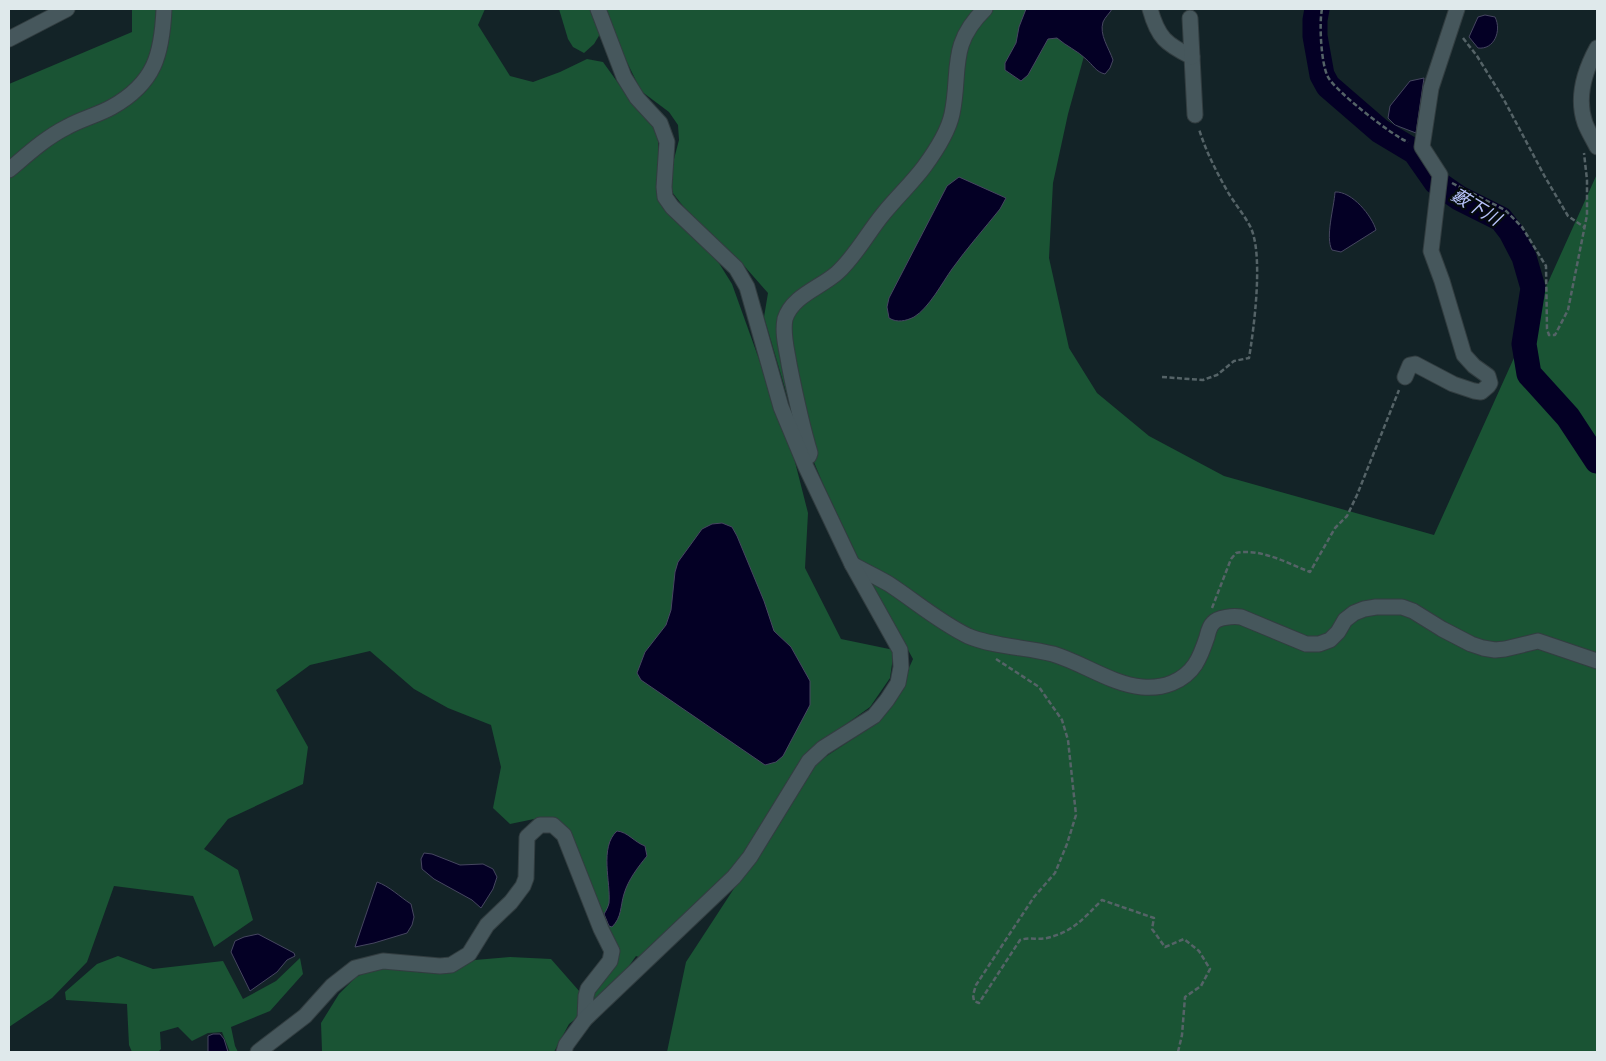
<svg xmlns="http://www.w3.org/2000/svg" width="1606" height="1061" font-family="Karla,'Noto Sans JP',sans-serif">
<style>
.green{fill:#1a5434}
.water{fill:#040025;stroke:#464660}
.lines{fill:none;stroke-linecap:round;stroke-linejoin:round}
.river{stroke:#040025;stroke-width:25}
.minor-casing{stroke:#323d40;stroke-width:17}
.path{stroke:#556367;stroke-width:2.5;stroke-dasharray:5 2.5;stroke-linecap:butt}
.minor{stroke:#46575c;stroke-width:15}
.labels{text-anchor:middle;stroke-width:4.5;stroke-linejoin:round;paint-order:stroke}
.water-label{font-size:18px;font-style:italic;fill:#b8c3fa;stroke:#050b0d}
</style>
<rect width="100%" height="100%" fill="#132327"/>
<g class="green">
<path d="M132,9h353l-7,16 32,51 23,6 27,-10 27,-13 16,3 28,39 22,22 5,18 1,53 53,58 20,32 61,170 15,59 -3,55 36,71 53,11 -4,28 -20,29 -63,45 -69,112 -97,94 -5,-2 -12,17 -11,9 -6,9 -16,14v-11l27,-41 -71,-134h-13l-24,5 -17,-16 8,-41 -10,-42 -43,-17 -34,-19 -44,-38 -60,14 -34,25 32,57 -5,37 -75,35 -24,30 34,21 15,50 -39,27 -21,-51 -79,-10 -27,76 -35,36 -43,29v-943l123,-52z"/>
<path d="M559,9h32l9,25 -6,10 -10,9 -11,-6 -5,-8z"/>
<path d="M605,9h494l-5,11 -26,94 -15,69 -4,75 20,90 28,45 52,43 75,40 210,59 163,-361v878h-930l19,-90 130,-199 58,-38 19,-21 20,-45 -54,-99 -36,-76 -34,-82 -25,-85 4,-24 -29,-33 -49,-45 -18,-23 -1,-13 3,-20 5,-19 -1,-15 -9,-13 -28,-21 -16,-33z"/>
<path d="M118,956l35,13 70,-8 20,38 33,-18 24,-23 3,16 -33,37 -39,16 4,19 3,6h-8l-8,-20 -14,1 -16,8 -14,-14 -18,5 1,17 -3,3h-26l-3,-7 -2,-41 -61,-4 -1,-8 32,-28z"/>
<path d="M510,957l41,2 29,33 -2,25 -9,7 -15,28 -232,-1 -1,-28 18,-29 17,-17 16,-7 16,-2 37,5 25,-1 25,-12z"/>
</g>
<g class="water">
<path d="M1026,9h86c-2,4 -7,8 -9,13 -4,13 6,26 10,38l-3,8 -5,6c-9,-2 -12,-9 -19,-15 -8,-8 -20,-13 -29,-21l-9,1 -20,36 -7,6 -16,-11v-7l11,-20 3,-16z"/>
<path d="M1485,15l10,2c7,14 -1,33 -17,31l-9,-11 9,-20z"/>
<path d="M1424,78l-8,55 -21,-8 -7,-7 2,-12 20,-25z"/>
<path d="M959,177l47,21 -6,11c-16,20 -33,39 -48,60 -10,14 -23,39 -38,48 -8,4 -17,6 -25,1l-2,-11 2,-9 58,-112z"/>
<path d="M1335,192c17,-1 37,24 41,38l-35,22 -9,-2c-7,-13 2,-42 3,-58z"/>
<path d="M722,523l10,4 5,9 27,65 10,30 17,16 19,34v24l-27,51 -7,6 -11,3 -124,-85 -4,-7 8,-21 21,-27 5,-15 4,-38 3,-10 24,-33 10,-5z"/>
<path d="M617,831c11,1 17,11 28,15l2,10c-9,11 -19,24 -23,38 -4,13 -2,23 -12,33l-3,-1 -5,-12c2,-3 4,-7 5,-11 2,-20 -10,-56 8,-72z"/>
<path d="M424,853l8,1 28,11 23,-1 10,5 4,8 -4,12 -12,19 -9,-8 -38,-21 -12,-10 -1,-10z"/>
<path d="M377,882c12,4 23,15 34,22l3,13 -2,8 -5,8 -33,10 -19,4z"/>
<path d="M258,934l36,19 1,3 -8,4 -10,12 -27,19 -19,-39 4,-11 9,-4z"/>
<path d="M213,1034h7l4,5 4,13h-20v-16z"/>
</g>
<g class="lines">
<path class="river" d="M1317,9l-2,11v16l7,39 6,11 52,45 35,21 21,30 23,16 42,21 10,13 13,25 9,31 -9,56 5,30 39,43 29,44"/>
<g class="minor-casing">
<g id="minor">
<path d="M1150,9c8,29 16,35 42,48l3,58"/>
<path d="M1190,18l2,39"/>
<path d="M9,39l58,-30"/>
<path d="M1597,48c-12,22 -21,49 -12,75 3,8 8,16 12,24"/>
<path d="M9,170c18,-15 36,-32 58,-43 14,-8 31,-12 45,-20 43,-24 50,-53 52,-98"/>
<path d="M1405,377l5,-12 5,-1 38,20 21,7 7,1 7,-6 2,-3 -2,-7 -14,-10 -10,-11 -22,-74 -11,-30 9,-76 -18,-28 9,-59 26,-79"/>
<path d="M809,456l1,-3c-9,-30 -15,-59 -21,-89 -2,-14 -7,-30 -4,-45 7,-23 35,-31 52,-46 19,-17 31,-41 47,-60 13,-16 28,-30 40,-46 11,-15 24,-34 28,-53 9,-43 -4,-69 33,-105"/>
<path d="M852,564c12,7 25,13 37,20 26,17 50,38 79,52 26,11 59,11 85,18 30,9 58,30 89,33 10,1 20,0 30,-4 22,-9 28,-25 35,-46 1,-4 2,-10 6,-14 5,-6 20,-7 28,-6l65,27h13l11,-4 8,-8 7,-12 9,-7 10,-4 12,-2h26l11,4 29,18 29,15 12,4 12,2 10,-1 33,-8 59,20"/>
<path d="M258,1052l47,-36 27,-30 23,-18 28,-7 57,5 11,-1 18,-11 18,-29 24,-23 12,-16 3,-8 1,-41 13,-12h13l11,10 37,94 11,22 -2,10 -22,28 -2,7 -1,23"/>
<path d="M564,1052l2,-7 19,-26 149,-142 16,-20 59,-96 14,-13 51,-32 13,-16 11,-17 3,-16 -1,-17 -48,-86 -46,-97 -25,-60 -34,-120 -11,-19 -64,-61 -7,-10 -1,-10 3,-45 -7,-19 -23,-25 -13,-21 -26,-68"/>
</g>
</g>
<g class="path">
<path d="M1322,9c-3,14 -1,55 6,68 7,14 66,60 80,65"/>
<path d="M1463,38l14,18 26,42 42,79 23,39 16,11"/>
<path d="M1452,183l53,27 17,17 24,39 1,63 2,6h6l13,-25 19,-95v-35l-3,-27"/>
<path d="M1162,377l41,3 14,-5 17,-14 15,-3c5,-30 15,-105 1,-132 -6,-11 -14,-21 -21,-32 -12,-21 -23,-42 -30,-65"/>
<path d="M1212,608l19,-49 5,-6c25,-5 51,10 74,19l25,-44 12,-12 10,-21 42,-105"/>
<path d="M996,659l43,28 23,33 6,20 8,75 -9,29 -12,29 -21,24 -58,88 -3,10 1,6 5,2 41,-63c9,-3 18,0 27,-2 26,-6 37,-20 55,-38l52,18 -2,11 13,18 19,-8 15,12 11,18 -9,17 -16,11 -3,38 -4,17"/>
</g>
<use href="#minor" class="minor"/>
</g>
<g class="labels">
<g class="water-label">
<text transform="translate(1476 207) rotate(31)" y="6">藪下川</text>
</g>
</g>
<rect width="1606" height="1061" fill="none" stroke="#dfe9eb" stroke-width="20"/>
</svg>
